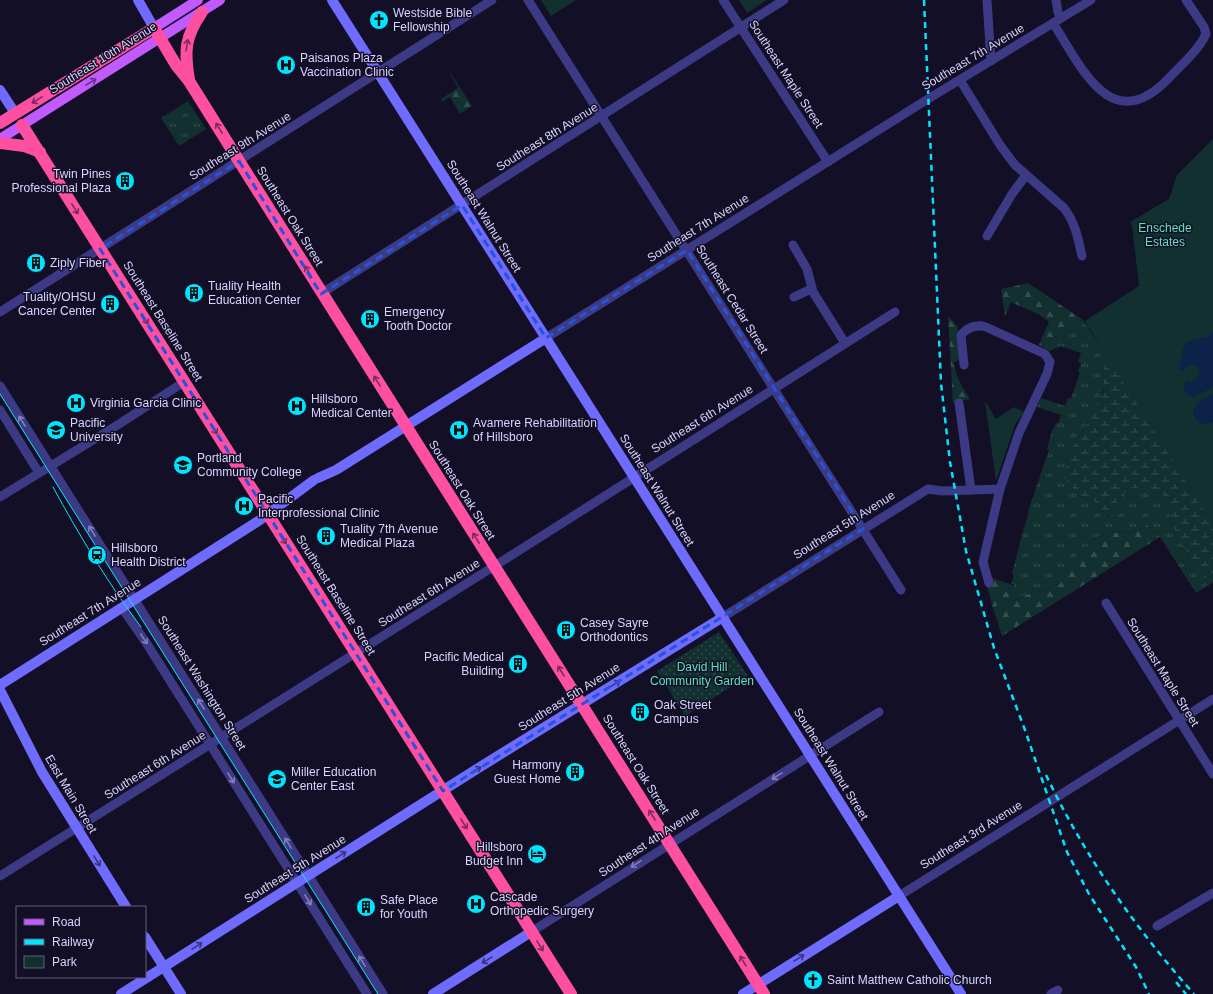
<svg xmlns="http://www.w3.org/2000/svg" width="1213" height="994" font-family="Arial,sans-serif">
<style>
.grass{fill:url(#grass-tufts)}
.forest{fill:url(#forest-firs)}
.wetland{fill:url(#wetland-marsh)}
.park{fill:#12302f}
.garden{fill:url(#garden-dots)}
.water{fill:#0c2248}
.lines{fill:none;stroke-linecap:round;stroke-linejoin:round}
.street{stroke:#3d3a85;stroke-width:9}
.secondary{stroke:#6f6bff;stroke-width:10}
.primary{stroke:#c25bff;stroke-width:10}
.highway{stroke:#ff4fa3;stroke-width:12}
.tram{stroke:#00e5ff;stroke-width:1}
.rail{stroke:#00e5ff;stroke-width:2.5;stroke-dasharray:6 5;stroke-linecap:butt}
.oneway{stroke:#7d2c5e}
.oneway2{stroke:#623188}
.oneway3{stroke:#837fbc}
.oneway4{stroke:#38347d}
.marked{fill:none;stroke:#2655da;stroke-width:3;stroke-dasharray:8 5;stroke-linejoin:round}
.labels{text-anchor:middle;stroke-width:3;stroke-linejoin:round;paint-order:stroke}
.poi-label{font-size:12px;fill:#d9d4ff;stroke:#130f26;text-anchor:start}
.street-label{font-size:12px;fill:#d9d4ff;stroke:#130f26}
.park-label{font-size:12px;fill:#5fe0c0;stroke:#130f26}
</style>
<defs>
<pattern id="grass-tufts" width="24" height="20" patternUnits="userSpaceOnUse"><rect width="24" height="20" fill="#12302f"/><path d="M3 7l-1-3M5 7V3M7 7l1-3M15 17l-1-3M17 17v-4M19 17l1-3" fill="none" stroke="#344d4e"/></pattern>
<pattern id="forest-firs" width="22" height="20" patternUnits="userSpaceOnUse"><rect width="22" height="20" fill="#12302f"/><path d="M5 1l3.5 6h-7zM16 11l3.5 6h-7z" fill="#344d4e"/></pattern>
<pattern id="wetland-marsh" width="20" height="14" patternUnits="userSpaceOnUse"><rect width="20" height="14" fill="#12302f"/><path d="M1 5h8M5 5V1M11 12h8M15 12V8" fill="none" stroke="#344d4e"/></pattern>
<pattern id="garden-dots" width="8" height="8" patternUnits="userSpaceOnUse"><rect width="8" height="8" fill="#12302f"/><path d="M2 2h.1M6 6h.1" fill="none" stroke="#344d4e" stroke-width="1.8" stroke-linecap="round"/></pattern>
</defs>
<rect width="100%" height="100%" fill="#130f26"/>
<g class="grass">
<path d="M188,101l18,28 -27,17 -18,-28z"/>
<path d="M1083,320l26,39c-8,12 -2,22 -6,33 -10,23 -23,44 -36,64l12,40 15,5 18,18 5,-17 11,-13 18,-2 17,8 5,8 3,20 31,55 11,-3v7l-17,11 -36,-56 -13,-12 -12,7 -31,1 -11,7 -8,9 -15,16 -9,18 -19,8 -17,4 -18,10 -11,12 -3,-9 15,-9 7,-14 -4,-1 3,-9 -2,-1 9,-36 8,-26 -1,-1 21,-61 -2,-1 5,-18 4,-8h2l3,-8 -24,-8 4,-9 24,8 3,-8h3l9,-25 -2,-1 3,-9 -3,-1 3,-9 -20,-7 -12,5 -8,-5z"/>
</g>
<g class="forest">
<path d="M450,74h1l21,32 -12,8 -10,-17 -8,5 -1,-3 17,-11z"/>
<path d="M1028,283l55,37 -42,26 -2,-1 10,-23 -9,-7 -29,-13 -6,14 -4,-27z"/>
<path d="M948,316l10,11 -1,13 3,19 -6,4c2,14 8,24 16,36l-17,4z"/>
<path d="M1147,525l13,12 -158,99 -6,-19 11,-12 18,-10 17,-4 19,-8 9,-18 13,-14 10,-11 12,-7 30,-1z"/>
<path d="M984,575l31,11 -7,13 -15,9z"/>
</g>
<path class="wetland" d="M1213,239v336l-11,4 -31,-56 -3,-20 -5,-8 -17,-8 -18,2 -11,13 -5,17 -18,-18 -15,-5 -14,-18 2,-22 16,-25 21,-40v-24l5,-8 -24,-38z"/>
<g class="park">
<path d="M541,0h35l-25,16z"/>
<path d="M739,0h28l-20,13z"/>
<path d="M1213,139v386l-128,-204 54,-35 -7,-61 -2,-3 39,-23 8,-24z"/>
<path d="M985,401l11,18 18,-12 10,5 -9,13 -19,56z"/>
</g>
<path class="garden" d="M719,632l29,44 -63,40 -28,-45z"/>
<g class="water">
<path d="M1213,331v56l-19,10 -8,-2 -2,-8 2,-7 5,2 5,-3 4,-7 -4,-7 -8,1 -6,5 -3,-1 4,-21 3,-7 23,-6z"/>
<path d="M1213,394v29l-12,1 -6,-6 -2,-7 4,-8z"/>
</g>
<g class="lines">
<g class="street">
<path d="M528,0l373,590"/>
<path d="M723,0l105,162"/>
<path d="M987,0l4,61"/>
<path d="M1056,0l2,12 3,6"/>
<path d="M1053,23c28,43 58,116 116,55 13,-14 29,-27 37,-44l-2,-7 -18,-27"/>
<path d="M960,80l40,65 15,20 49,43c11,14 14,30 18,48"/>
<path d="M987,236l25,-42 14,-19"/>
<path d="M793,245l14,24 6,23 32,51"/>
<path d="M322,293l462,-293"/>
<path d="M794,297l17,-8"/>
<path d="M0,312l492,-312"/>
<path d="M546,338l382,-239 163,-99"/>
<path d="M964,365l-3,-30c7,-8 15,-11 25,-8l59,27 5,8 -3,12 -28,59 -19,56 -17,73 6,21"/>
<path d="M0,386l383,608"/>
<path d="M959,403l12,87"/>
<path d="M0,410l39,63"/>
<path d="M0,497l116,-71 68,-44"/>
<path d="M1106,603l107,171"/>
<path d="M122,608l25,36 220,350"/>
<path d="M723,617l205,-128 14,2 58,-2"/>
<path d="M0,876l504,-316 391,-248"/>
<path d="M899,896l314,-197"/>
<path d="M1157,926l56,-33"/>
<path d="M531,932l348,-220"/>
<path d="M1051,994l7,-4"/>
</g>
<g class="secondary">
<path d="M138,0l16,28"/>
<path d="M332,0l629,994"/>
<path d="M0,90l15,23"/>
<path d="M318,478l18,-8 210,-132"/>
<path d="M0,685l260,-165 54,-40"/>
<path d="M0,690l42,82 84,135"/>
<path d="M145,937l36,57"/>
<path d="M121,994l359,-227 243,-150"/>
<path d="M433,994l98,-62"/>
<path d="M743,994l156,-98"/>
</g>
<g class="primary">
<path d="M154,28l44,-28"/>
<path d="M0,139l220,-139"/>
</g>
<g class="highway">
<path d="M189,80c-5,-30 -4,-43 13,-68"/>
<path d="M0,123l154,-95 22,37 13,16 50,80 525,833"/>
<path d="M22,125l549,869"/>
<path d="M0,143l24,3 16,6"/>
</g>
<g class="tram">
<path d="M0,394l378,600"/>
<path d="M53,487c26,48 55,96 88,140"/>
</g>
<g class="rail">
<path d="M924,0l17,383 9,79 16,89 28,97 31,82 42,122 22,42 47,73 13,27"/>
<path d="M1046,775c38,80 89,153 148,219"/>
<path d="M1176,982l10,12"/>
</g>
</g>
<defs><path id="oneway-shaft" d="M-6 0H5M1.5-3L5.5 0L1.5 3" fill="none" stroke-width="1.6" stroke-linecap="round" stroke-linejoin="round"/></defs>
<g class="oneway">
<use href="#oneway-shaft" transform="translate(187 45) rotate(-81)"/>
<use href="#oneway-shaft" transform="translate(37 100) rotate(149)"/>
<use href="#oneway-shaft" transform="translate(219 128) rotate(-122)"/>
<use href="#oneway-shaft" transform="translate(75 209) rotate(58)"/>
<use href="#oneway-shaft" transform="translate(308 271) rotate(-122)"/>
<use href="#oneway-shaft" transform="translate(145 319) rotate(58)"/>
<use href="#oneway-shaft" transform="translate(377 381) rotate(-122)"/>
<use href="#oneway-shaft" transform="translate(214 429) rotate(58)"/>
<use href="#oneway-shaft" transform="translate(476 538) rotate(-122)"/>
<use href="#oneway-shaft" transform="translate(283 539) rotate(57)"/>
<use href="#oneway-shaft" transform="translate(561 671) rotate(-122)"/>
<use href="#oneway-shaft" transform="translate(652 815) rotate(-122)"/>
<use href="#oneway-shaft" transform="translate(464 824) rotate(58)"/>
<use href="#oneway-shaft" transform="translate(540 946) rotate(58)"/>
<use href="#oneway-shaft" transform="translate(743 961) rotate(-122)"/>
</g>
<use class="oneway2" href="#oneway-shaft" transform="translate(91 82) rotate(-32)"/>
<g class="oneway3">
<use href="#oneway-shaft" transform="translate(22 421) rotate(-122)"/>
<use href="#oneway-shaft" transform="translate(92 531) rotate(-122)"/>
<use href="#oneway-shaft" transform="translate(144 639) rotate(56)"/>
<use href="#oneway-shaft" transform="translate(201 704) rotate(-122)"/>
<use href="#oneway-shaft" transform="translate(777 776) rotate(148)"/>
<use href="#oneway-shaft" transform="translate(231 778) rotate(58)"/>
<use href="#oneway-shaft" transform="translate(288 843) rotate(-122)"/>
<use href="#oneway-shaft" transform="translate(636 864) rotate(146)"/>
<use href="#oneway-shaft" transform="translate(308 900) rotate(58)"/>
<use href="#oneway-shaft" transform="translate(362 961) rotate(-122)"/>
</g>
<g class="oneway4">
<use href="#oneway-shaft" transform="translate(615 684) rotate(-32)"/>
<use href="#oneway-shaft" transform="translate(476 770) rotate(-32)"/>
<use href="#oneway-shaft" transform="translate(341 855) rotate(-32)"/>
<use href="#oneway-shaft" transform="translate(97 861) rotate(58)"/>
<use href="#oneway-shaft" transform="translate(197 946) rotate(-32)"/>
<use href="#oneway-shaft" transform="translate(799 958) rotate(-32)"/>
<use href="#oneway-shaft" transform="translate(487 960) rotate(148)"/>
</g>
<path class="marked" d="M239,161l82,133 141,-89 84,133 141,-88 176,279 -420,262 -343,-542z"/>
<defs>
<g id="church-disc" transform="scale(1)"><circle r="9.5" fill="#00e5ff" stroke="#130f26"/><path d="M-1.2-6h2.4v3.5h3.3v2.4h-3.3V6h-2.4V-.1h-3.3v-2.4h3.3Z" fill="#111"/></g>
<g id="hospital-disc" transform="scale(1)"><circle r="9.5" fill="#00e5ff" stroke="#130f26"/><path d="M-5-5h3v3.5h4V-5h3V5h-3V1.5h-4V5h-3Z" fill="#111"/></g>
<g id="building-disc" transform="scale(1)"><circle r="9.5" fill="#00e5ff" stroke="#130f26"/><path d="M-4-6H4V6H1V3H-1V6H-4ZM-2.5-4.3h1.7v1.8h-1.7ZM.8-4.3h1.7v1.8H.8ZM-2.5-1h1.7V.8h-1.7ZM.8-1h1.7V.8H.8Z" fill="#111"/></g>
<g id="university-disc" transform="scale(1)"><circle r="9.5" fill="#00e5ff" stroke="#130f26"/><path d="M0-5L7-2L0 1L-7-2ZM-4 1L0 2.5L4 1V4Q0 6-4 4Z" fill="#111"/></g>
<g id="station-disc" transform="scale(1)"><circle r="9.5" fill="#00e5ff" stroke="#130f26"/><path d="M-3-6H3Q5-6 5-4V2Q5 4 3 4L4.5 6H3L1.5 4h-3L-3 6H-4.5L-3 4Q-5 4-5 2V-4Q-5-6-3-6ZM-3.5-4v3h7v-3ZM-3.5 1v1.5H-2V1ZM2 1v1.5H3.5V1Z" fill="#111"/></g>
<g id="school-disc" transform="scale(1)"><circle r="9.5" fill="#00e5ff" stroke="#130f26"/><path d="M0-5L7-2L0 1L-7-2ZM-4 1L0 2.5L4 1V4Q0 6-4 4Z" fill="#111"/></g>
<g id="hotel-disc" transform="scale(1)"><circle r="9.5" fill="#00e5ff" stroke="#130f26"/><path d="M-6-4.5h1.5V1H6V5H4.5V3h-9V5H-6ZM-4 0a1.8 1.8 0 1 1 3.6 0ZM.5 0V-2.5h3Q6-2.5 6 0Z" fill="#111"/></g>
</defs>
<g fill-rule="evenodd">
<use href="#church-disc" x="379" y="20"/>
<use href="#hospital-disc" x="286" y="65"/>
<use href="#building-disc" x="125" y="181"/>
<use href="#building-disc" x="36" y="263"/>
<use href="#building-disc" x="194" y="293"/>
<use href="#building-disc" x="110" y="304"/>
<use href="#building-disc" x="370" y="319"/>
<use href="#hospital-disc" x="76" y="403"/>
<use href="#hospital-disc" x="297" y="406"/>
<use href="#university-disc" x="56" y="430"/>
<use href="#hospital-disc" x="459" y="430"/>
<use href="#university-disc" x="183" y="465"/>
<use href="#hospital-disc" x="244" y="506"/>
<use href="#building-disc" x="326" y="536"/>
<use href="#station-disc" x="97" y="555"/>
<use href="#building-disc" x="566" y="630"/>
<use href="#building-disc" x="518" y="664"/>
<use href="#building-disc" x="640" y="712"/>
<use href="#building-disc" x="575" y="772"/>
<use href="#school-disc" x="277" y="779"/>
<use href="#hotel-disc" x="537" y="854"/>
<use href="#hospital-disc" x="476" y="904"/>
<use href="#building-disc" x="366" y="907"/>
<use href="#church-disc" x="813" y="980"/>
</g>
<g class="labels">
<g class="poi-label">
<text x="393" y="17">Westside Bible<tspan x="393" dy="14">Fellowship</tspan></text>
<text x="300" y="62">Paisanos Plaza<tspan x="300" dy="14">Vaccination Clinic</tspan></text>
<text x="111" y="178" text-anchor="end">Twin Pines<tspan x="111" dy="14">Professional Plaza</tspan></text>
<text x="50" y="267">Ziply Fiber</text>
<text x="208" y="290">Tuality Health<tspan x="208" dy="14">Education Center</tspan></text>
<text x="96" y="301" text-anchor="end">Tuality/OHSU<tspan x="96" dy="14">Cancer Center</tspan></text>
<text x="384" y="316">Emergency<tspan x="384" dy="14">Tooth Doctor</tspan></text>
<text x="311" y="403">Hillsboro<tspan x="311" dy="14">Medical Center</tspan></text>
<text x="90" y="407">Virginia Garcia Clinic</text>
<text x="70" y="427">Pacific<tspan x="70" dy="14">University</tspan></text>
<text x="473" y="427">Avamere Rehabilitation<tspan x="473" dy="14">of Hillsboro</tspan></text>
<text x="197" y="462">Portland<tspan x="197" dy="14">Community College</tspan></text>
<text x="258" y="503">Pacific<tspan x="258" dy="14">Interprofessional Clinic</tspan></text>
<text x="340" y="533">Tuality 7th Avenue<tspan x="340" dy="14">Medical Plaza</tspan></text>
<text x="111" y="552">Hillsboro<tspan x="111" dy="14">Health District</tspan></text>
<text x="580" y="627">Casey Sayre<tspan x="580" dy="14">Orthodontics</tspan></text>
<text x="504" y="661" text-anchor="end">Pacific Medical<tspan x="504" dy="14">Building</tspan></text>
<text x="654" y="709">Oak Street<tspan x="654" dy="14">Campus</tspan></text>
<text x="561" y="769" text-anchor="end">Harmony<tspan x="561" dy="14">Guest Home</tspan></text>
<text x="291" y="776">Miller Education<tspan x="291" dy="14">Center East</tspan></text>
<text x="523" y="851" text-anchor="end">Hillsboro<tspan x="523" dy="14">Budget Inn</tspan></text>
<text x="490" y="901">Cascade<tspan x="490" dy="14">Orthopedic Surgery</tspan></text>
<text x="380" y="904">Safe Place<tspan x="380" dy="14">for Youth</tspan></text>
<text x="827" y="984">Saint Matthew Catholic Church</text>
</g>
<g class="street-label">
<text transform="translate(973 57) rotate(-31)" y="4">Southeast 7th Avenue</text>
<text transform="translate(103 58) rotate(-32)" y="4">Southeast 10th Avenue</text>
<text transform="translate(786 74) rotate(57)" y="4">Southeast Maple Street</text>
<text transform="translate(547 137) rotate(-32)" y="4">Southeast 8th Avenue</text>
<text transform="translate(240 146) rotate(-32)" y="4">Southeast 9th Avenue</text>
<text transform="translate(290 216) rotate(58)" y="4">Southeast Oak Street</text>
<text transform="translate(484 216) rotate(58)" y="4">Southeast Walnut Street</text>
<text transform="translate(698 228) rotate(-32)" y="4">Southeast 7th Avenue</text>
<text transform="translate(732 299) rotate(58)" y="4">Southeast Cedar Street</text>
<text transform="translate(163 321) rotate(58)" y="4">Southeast Baseline Street</text>
<text transform="translate(702 419) rotate(-32)" y="4">Southeast 6th Avenue</text>
<text transform="translate(462 490) rotate(58)" y="4">Southeast Oak Street</text>
<text transform="translate(657 490) rotate(58)" y="4">Southeast Walnut Street</text>
<text transform="translate(844 525) rotate(-32)" y="4">Southeast 5th Avenue</text>
<text transform="translate(429 593) rotate(-32)" y="4">Southeast 6th Avenue</text>
<text transform="translate(336 595) rotate(58)" y="4">Southeast Baseline Street</text>
<text transform="translate(90 612) rotate(-32)" y="4">Southeast 7th Avenue</text>
<text transform="translate(1163 672) rotate(58)" y="4">Southeast Maple Street</text>
<text transform="translate(202 683) rotate(58)" y="4">Southeast Washington Street</text>
<text transform="translate(569 697) rotate(-32)" y="4">Southeast 5th Avenue</text>
<text transform="translate(636 764) rotate(58)" y="4">Southeast Oak Street</text>
<text transform="translate(831 764) rotate(58)" y="4">Southeast Walnut Street</text>
<text transform="translate(155 765) rotate(-32)" y="4">Southeast 6th Avenue</text>
<text transform="translate(71 794) rotate(59)" y="4">East Main Street</text>
<text transform="translate(971 835) rotate(-32)" y="4">Southeast 3rd Avenue</text>
<text transform="translate(649 842) rotate(-33)" y="4">Southeast 4th Avenue</text>
<text transform="translate(295 869) rotate(-32)" y="4">Southeast 5th Avenue</text>
</g>
<g class="park-label">
<text x="1165" y="232">Enschede<tspan x="1165" dy="14">Estates</tspan></text>
<text x="702" y="671">David Hill<tspan x="702" dy="14">Community Garden</tspan></text>
</g>
</g>
<rect x="16" y="906" width="130" height="72" fill="#130f26" stroke="#625e7d"/>
<rect x="24" y="919" width="20" height="6" fill="#c25bff" stroke="#625e7d"/>
<text x="52" y="926" font-size="12" fill="#d9d4ff">Road</text>
<rect x="24" y="939" width="20" height="6" fill="#00e5ff" stroke="#625e7d"/>
<text x="52" y="946" font-size="12" fill="#d9d4ff">Railway</text>
<rect x="24" y="956" width="20" height="12" fill="#12302f" stroke="#625e7d"/>
<text x="52" y="966" font-size="12" fill="#d9d4ff">Park</text>
</svg>
